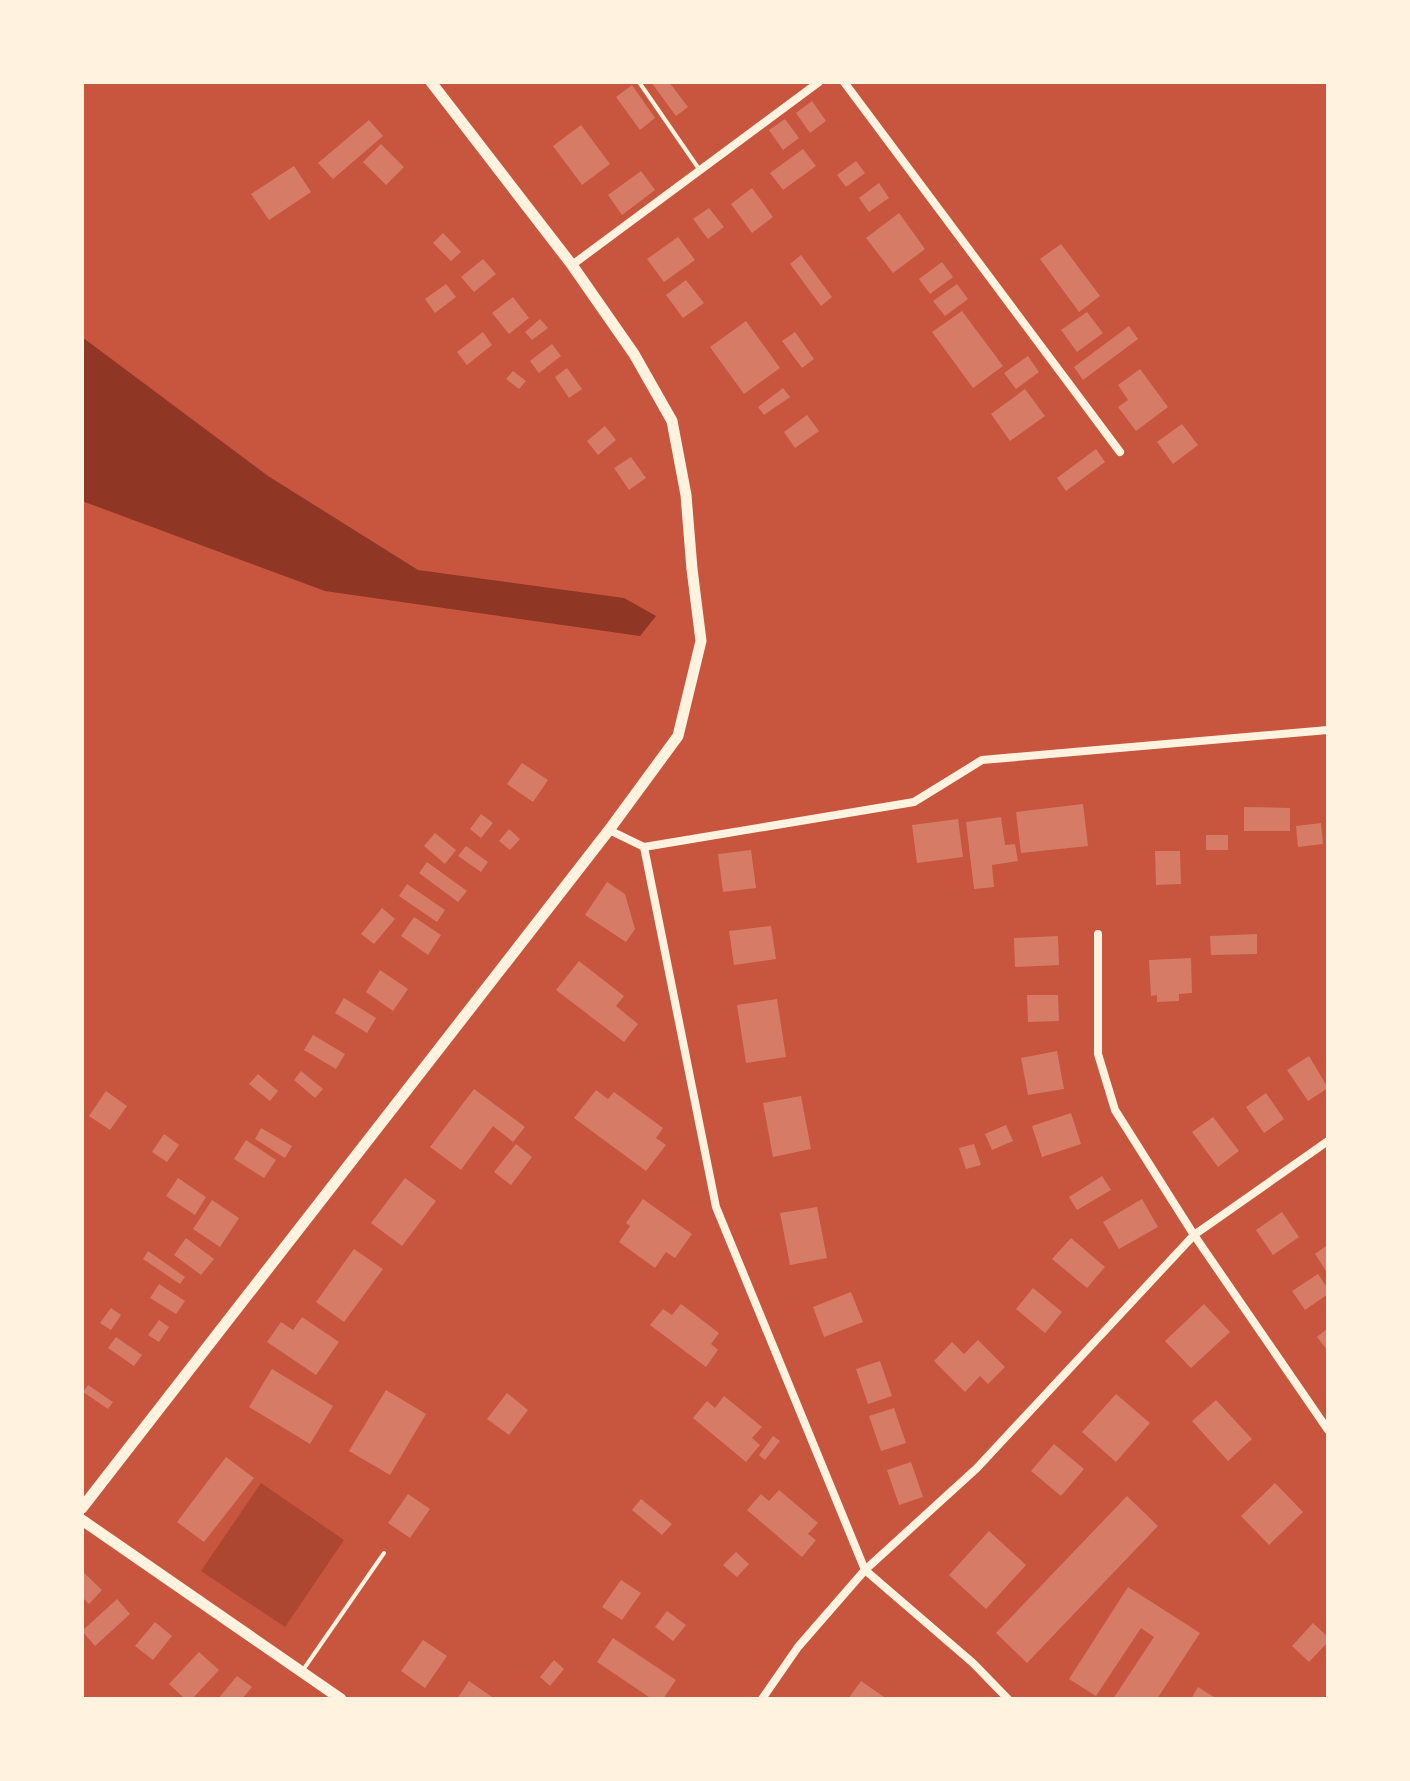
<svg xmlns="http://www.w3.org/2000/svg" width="1410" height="1781" font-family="'Fira Sans Condensed',sans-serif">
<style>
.green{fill:#ae4732}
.water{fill:#8f3625}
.building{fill:#d67c66}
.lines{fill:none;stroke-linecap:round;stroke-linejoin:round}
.service{stroke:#fff3e0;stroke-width:4}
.minor{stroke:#fff3e0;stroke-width:8}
.tertiary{stroke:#fff3e0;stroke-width:11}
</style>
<rect width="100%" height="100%" fill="#c8553d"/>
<path class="green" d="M261,1483l83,57 -59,87 -84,-56z"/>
<path class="water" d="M82,337l186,139 150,94 206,28 32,18 -16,20 -315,-45 -243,-90z"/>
<g class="building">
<path d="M651,82h18l19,25 -12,9z"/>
<path d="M632,85l23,33 -15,12 -24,-33z"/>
<path d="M812,101l14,20 -16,12 -14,-20z"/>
<path d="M785,119l14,19 -16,12 -14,-20z"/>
<path d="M369,120l14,16 -50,43 -15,-16z"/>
<path d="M581,125l29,39 -28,21 -29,-39z"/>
<path d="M381,144l23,23 -18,18 -23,-23z"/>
<path d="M803,149l13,17 -33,24 -13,-17z"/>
<path d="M856,161l9,12 -19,14 -9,-12z"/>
<path d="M294,166l17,26 -42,28 -18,-26z"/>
<path d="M641,171l14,19 -33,25 -14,-20z"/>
<path d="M879,183l10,15 -20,14 -10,-14z"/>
<path d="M752,188l21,29 -21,16 -21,-29z"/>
<path d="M709,208l15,19 -16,12 -15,-20z"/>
<path d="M899,213l26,36 -32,24 -27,-35z"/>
<path d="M443,233l18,19 -10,9 -18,-18z"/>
<path d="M678,237l17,23 -31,22 -17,-23z"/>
<path d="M1061,244l39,52 -21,16 -39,-53z"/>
<path d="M801,255l31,42 -11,9 -31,-42z"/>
<path d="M483,259l13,15 -22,18 -13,-15z"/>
<path d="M942,262l11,15 -23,17 -11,-15z"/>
<path d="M686,280l18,23 -21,15 -17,-23z"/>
<path d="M446,284l10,13 -21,16 -10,-14z"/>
<path d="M957,284l11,15 -23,17 -12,-15z"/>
<path d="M513,297l16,21 -20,16 -17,-21z"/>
<path d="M962,311l41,55 -30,22 -41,-56z"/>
<path d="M1087,312l16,21 -26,19 -16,-22z"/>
<path d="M540,319l8,9 -16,12 -7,-8z"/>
<path d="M746,321l34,47 -36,26 -34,-47z"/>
<path d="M1129,326l9,13 -55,41 -9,-13z"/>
<path d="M483,332l9,13 -25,20 -10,-13z"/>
<path d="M795,332l19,27 -12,9 -20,-27z"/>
<path d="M552,344l9,12 -22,17 -9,-12z"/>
<path d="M1028,356l11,16 -23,17 -12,-16z"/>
<path d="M567,368l15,21 -13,9 -14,-21z"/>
<path d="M1140,369l28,38 -32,24 -18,-24 10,-7 -10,-15z"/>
<path d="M513,371l13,10 -7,8 -13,-10z"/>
<path d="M783,388l7,9 -26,18 -6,-8z"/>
<path d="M1025,389l20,27 -35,25 -19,-27z"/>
<path d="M807,415l12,16 -24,17 -11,-16z"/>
<path d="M1182,424l16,21 -25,19 -16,-22z"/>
<path d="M605,426l11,14 -18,15 -11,-14z"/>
<path d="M1096,449l9,13 -39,29 -9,-13z"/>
<path d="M631,457l15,21 -17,12 -15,-22z"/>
<path d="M522,763l26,17 -15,22 -26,-18z"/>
<path d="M1083,804l5,42 -67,7 -5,-41z"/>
<path d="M1244,807l46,1v23h-46z"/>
<path d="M481,814l12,9 -12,15 -11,-9z"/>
<path d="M1001,817l4,28 10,-1 3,17 -26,4 2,22 -20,2 -8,-67z"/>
<path d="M958,819l5,38 -46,6 -5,-38z"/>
<path d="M1321,823l2,21 -25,3 -2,-21z"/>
<path d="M509,829l11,10 -10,11 -11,-9z"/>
<path d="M435,833l21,17 -11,14 -21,-18z"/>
<rect x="1206" y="835" width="22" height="15"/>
<path d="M466,846l22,16 -7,10 -23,-16z"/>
<path d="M751,850l5,38 -33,4 -5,-38z"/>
<path d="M1155,851h25l1,33 -25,1z"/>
<path d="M427,862l40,29 -9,11 -39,-29z"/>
<path d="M607,882l18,12 10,35 -9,13 -41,-27z"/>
<path d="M407,884l38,26 -8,12 -38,-26z"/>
<path d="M382,908l13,11 -21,25 -13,-10z"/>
<path d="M414,917l27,18 -13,20 -27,-19z"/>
<path d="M771,926l5,33 -42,6 -5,-34z"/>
<path d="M1257,934v20l-46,1 -1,-19z"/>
<path d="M1058,936l1,29 -44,2 -1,-29z"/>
<path d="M1191,958l1,35 -13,1v7l-22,1v-7l-6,1 -2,-36z"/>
<path d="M579,961l45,35 -8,10 22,18 -14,18 -68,-52z"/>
<path d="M380,970l28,19 -15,22 -27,-19z"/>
<path d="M1027,995h31l1,26 -31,1z"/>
<path d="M344,998l32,20 -9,15 -32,-20z"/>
<path d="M777,999l9,58 -40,6 -9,-58z"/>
<path d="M313,1035l32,19 -9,15 -32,-19z"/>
<path d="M1057,1051l7,38 -36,6 -7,-37z"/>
<path d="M1309,1056l19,32 -20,13 -21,-31z"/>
<path d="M301,1071l22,18 -8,9 -21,-18z"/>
<path d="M258,1074l20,17 -8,10 -21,-17z"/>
<path d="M474,1089l51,38 -12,15 -20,-16 -32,44 -31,-23z"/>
<path d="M596,1090l12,9 6,-7 49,36 -7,10 10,7 -20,26 -72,-53z"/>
<path d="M106,1091l21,15 -17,24 -21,-14z"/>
<path d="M1266,1093l18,26 -20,14 -18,-26z"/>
<path d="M801,1096l10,53 -38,8 -10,-54z"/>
<path d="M1071,1113l10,31 -39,13 -10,-31z"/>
<path d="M1213,1117l26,34 -21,16 -26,-35z"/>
<path d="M1006,1125l7,16 -21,9 -7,-16z"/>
<path d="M261,1128l31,18 -7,12 -30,-19z"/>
<path d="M164,1134l15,11 -12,17 -15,-10z"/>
<path d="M246,1140l30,20 -12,18 -30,-19z"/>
<path d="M516,1144l16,13 -21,28 -17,-13z"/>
<path d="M974,1144l7,21 -15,4 -7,-21z"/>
<path d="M1102,1176l9,14 -34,20 -8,-13z"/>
<path d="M178,1178l28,19 -11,18 -29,-19z"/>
<path d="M405,1178l31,23 -34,45 -31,-23z"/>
<path d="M643,1199l49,35 -17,24 -9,-6 -11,16 -36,-26 11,-16 -4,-3z"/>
<path d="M1142,1199l16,28 -39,22 -16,-27z"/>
<path d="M212,1200l27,18 -19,29 -27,-18z"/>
<path d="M817,1207l10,51 -37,7 -10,-52z"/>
<path d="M1282,1212l17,25 -26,18 -17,-25z"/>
<path d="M186,1238l28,21 -13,16 -27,-20z"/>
<path d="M1071,1238l34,29 -18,21 -35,-29z"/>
<path d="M1326,1246l2,3v25l-13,-20z"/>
<path d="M354,1249l29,20 -39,53 -28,-20z"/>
<path d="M148,1251l37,26 -5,7 -37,-25z"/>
<path d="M1318,1274l10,15v5l-23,16 -13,-19z"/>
<path d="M159,1284l26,17 -9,13 -26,-16z"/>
<path d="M1033,1288l29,24 -17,21 -29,-24z"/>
<path d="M851,1292l12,30 -39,15 -11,-30z"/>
<path d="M681,1304l38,29 -8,11 7,6 -12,17 -56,-42 13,-16 9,6z"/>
<path d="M1204,1304l26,28 -39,36 -26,-27z"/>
<path d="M111,1308l10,7 -10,15 -11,-7z"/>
<path d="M302,1317l37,25 -23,33 -49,-33 14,-20 12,8z"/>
<path d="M159,1320l10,7 -10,15 -11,-7z"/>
<path d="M1328,1328v23l-11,-14z"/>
<path d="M116,1337l26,18 -8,11 -26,-18z"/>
<path d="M978,1340l27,27 -17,17 -8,-8 -15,16 -31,-31 18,-19 12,12z"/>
<path d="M880,1361l12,35 -24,8 -12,-35z"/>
<path d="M272,1369l61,37 -23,38 -61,-37z"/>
<path d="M88,1385l25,17 -5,7 -25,-17z"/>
<path d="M386,1390l40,24 -36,61 -41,-24z"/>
<path d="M507,1393l21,17 -19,25 -22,-16z"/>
<path d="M1116,1394l34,29 -34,39 -34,-30z"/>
<path d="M724,1396l38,31 -10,11 8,7 -14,17 -53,-44 14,-17 8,7z"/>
<path d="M1216,1400l36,39 -24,22 -36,-40z"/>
<path d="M894,1408l12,35 -25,8 -12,-35z"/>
<path d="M773,1436l7,5 -15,19 -6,-5z"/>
<path d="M1054,1444l30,25 -23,27 -30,-25z"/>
<path d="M226,1457l28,21 -50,64 -27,-20z"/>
<path d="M911,1462l12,35 -24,8 -12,-35z"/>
<path d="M1275,1483l28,29 -34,33 -28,-29z"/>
<path d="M779,1490l39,33 -10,11 8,6 -14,17 -55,-47 14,-16 8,7z"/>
<path d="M408,1494l22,15 -20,29 -22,-15z"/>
<path d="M1127,1496l31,30 -131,137 -31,-30z"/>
<path d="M641,1499l31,25 -10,11 -30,-25z"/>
<path d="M989,1531l37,34 -40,44 -37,-34z"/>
<path d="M736,1552l13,12 -12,13 -14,-12z"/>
<path d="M82,1571l20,19 -13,14 -7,-7z"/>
<path d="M621,1580l20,13 -19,27 -20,-13z"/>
<path d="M1128,1587l72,46 -43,66h-44l41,-62 -13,-9 -45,68 -27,-17z"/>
<path d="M117,1599l13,15 -35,32 -13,-15z"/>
<path d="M667,1611l19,14 -13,16 -18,-14z"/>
<path d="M155,1622l17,14 -19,24 -18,-14z"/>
<path d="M1313,1623l15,14v5l-19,20 -17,-16z"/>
<path d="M613,1638l63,42 -13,19h-11l-55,-37z"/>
<path d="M423,1640l24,16 -22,32 -24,-17z"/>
<path d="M199,1652l20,18 -27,29h-7l-16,-15z"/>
<path d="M554,1660l10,9 -14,17 -10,-9z"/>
<path d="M237,1676l15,11 -10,12h-24z"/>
<path d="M469,1681l26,18h-38z"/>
<path d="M861,1681l26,18h-39z"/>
<path d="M1198,1687l19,12h-26z"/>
</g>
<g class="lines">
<g class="service">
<path d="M639,82l60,87"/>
<path d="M303,1670l81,-117"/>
</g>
<g class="minor">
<path d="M844,82l276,370"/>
<path d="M572,265l247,-183"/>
<path d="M609,830l35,17 270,-45 68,-42 346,-30"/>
<path d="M644,847l72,360 149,363 108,93 35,36"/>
<path d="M1098,934v120l17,56 79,125 134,195"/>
<path d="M762,1699l36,-52 67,-77 112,-102 217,-233 134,-94"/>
</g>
<g class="tertiary">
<path d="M82,1508l527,-678 69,-94 23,-95 -9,-72 -6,-74 -14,-74 -38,-67 -62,-89 -141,-183"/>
<path d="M82,1520l259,179"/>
</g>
</g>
<rect width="1410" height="1781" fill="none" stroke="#fff3e0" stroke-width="168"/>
</svg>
